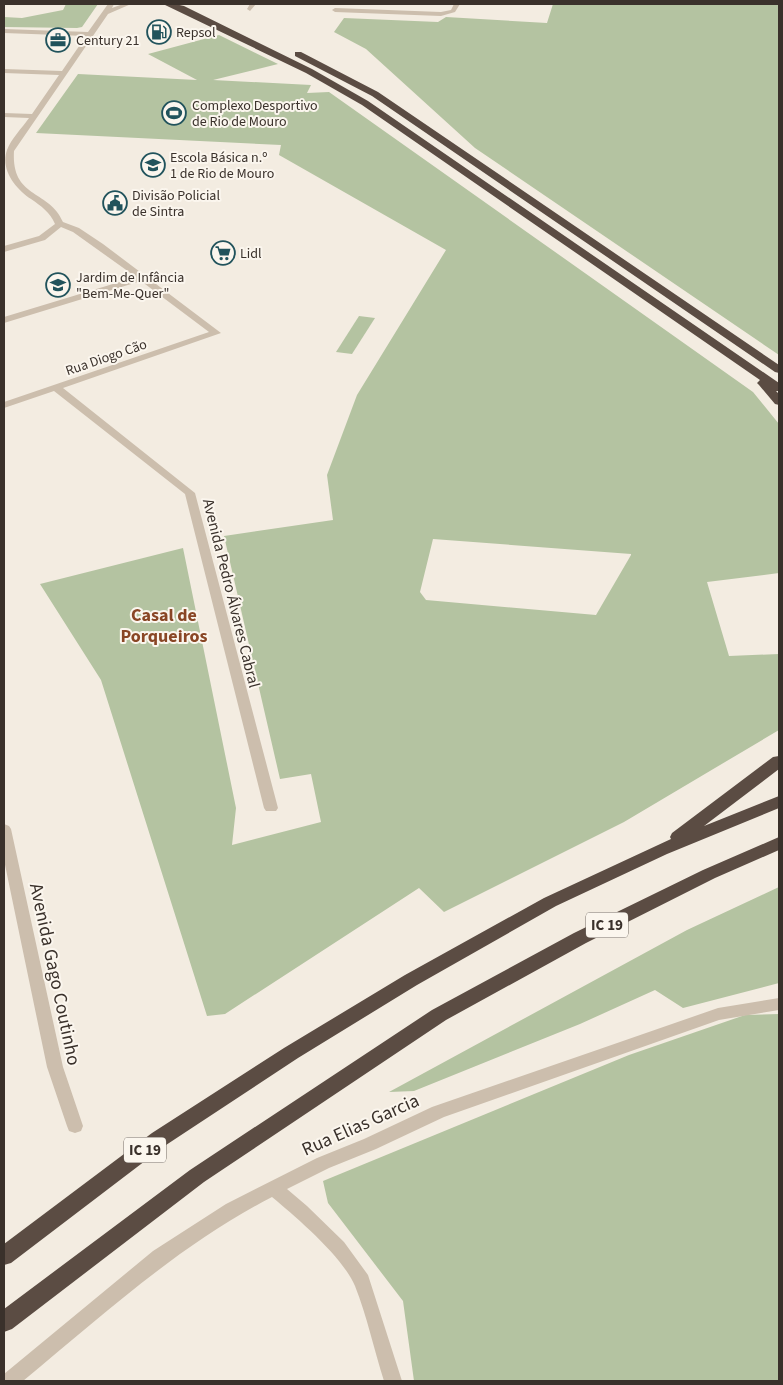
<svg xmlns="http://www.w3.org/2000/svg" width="783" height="1385" font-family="'Source Sans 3',sans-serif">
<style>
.green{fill:#b4c3a1;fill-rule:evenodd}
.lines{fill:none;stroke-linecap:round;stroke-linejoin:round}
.minor{fill:#ccbead;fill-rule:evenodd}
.highway{fill:#5b4c43;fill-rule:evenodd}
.labels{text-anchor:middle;stroke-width:4;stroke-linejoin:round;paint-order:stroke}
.far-poi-label{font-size:14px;fill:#3a312b;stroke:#fbf6ee;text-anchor:start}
.far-street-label{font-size:14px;fill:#3a312b;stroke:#fbf6ee}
.shield{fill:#fbf6ee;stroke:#746c66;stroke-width:1}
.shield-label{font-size:15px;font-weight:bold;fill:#3a312b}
.street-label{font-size:16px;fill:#3a312b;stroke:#fbf6ee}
.neighbourhood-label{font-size:18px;font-weight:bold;fill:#894625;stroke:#fbf6ee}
.near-street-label{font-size:19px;fill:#3a312b;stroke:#fbf6ee}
</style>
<rect width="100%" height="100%" fill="#f3ece1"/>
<g class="green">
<path d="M66,4h32l-16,23 -5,1 -73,-1v-10l18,1 41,-8z"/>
<path d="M553,4h226v351l-304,-207 -109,-99 -32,-17 10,-14 94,4 8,-5 101,6z"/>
<path d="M219,35l59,29 -65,16 98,5 -4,8 22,-1 424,300 26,32v149l-72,9 22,74 50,-2v76l-155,92 -180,90 -25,-24 -194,126 -18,2 -106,-336 -61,-96 143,-36 53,260 -4,37 89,-23 -10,-48 -31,5 -56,-243 109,-16 -6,-45 30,-80 89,-145 -167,-95 2,-10 -245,-12 42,-59 119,6 -49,-26zM433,539l198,15v1l-35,60 -170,-15 -6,-8z"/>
<path d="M359,316l16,2 -23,36 -16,-2z"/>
<path d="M779,887v96l-96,25 -28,-18 -75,34 -166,67 -25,1 298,-162z"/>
<path d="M779,1014v367h-365l-11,-80 -75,-98 -5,-22 306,-126 116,-40z"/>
</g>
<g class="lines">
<g class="minor">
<path d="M108,4h6l-2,4 11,-4h8l-23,10 -94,137c-3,48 35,38 49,71l16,6 24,16 118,89 -158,55 132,105 83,315 -2,3h-10l-2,-3 -79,-314 -131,-103 -50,17v-6l205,-70 -68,-51 -137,42v-6l132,-40 -63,-45 -12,-5 -16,13 -41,12v-6l35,-10 16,-12c-5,-12 -14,-18 -24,-25 -15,-10 -31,-29 -24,-49 4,-11 15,-22 22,-32l-25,-1v-4l28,1 27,-39 -55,-2v-4l58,2 24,-35 -82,-3v-4l84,3z"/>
<path d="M250,4h6l-6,7 -3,-2z"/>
<path d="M454,4h6l-5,8 -14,4 -106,-4 -3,-2 3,-2 106,4 10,-2z"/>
<path d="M4,824l5,2 2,3 52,238 20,59 -2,5 -6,2 -6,-2 -2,-5 -20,-59 -43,-207z"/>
<path d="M779,998v12l-60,10 -275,97 -68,32 -47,19 -42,21 20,17 37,36 24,33 34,106h-18c-10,-31 -17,-65 -29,-95 -12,-29 -59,-69 -83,-89 -93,48 -169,118 -249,184h-19v-7l149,-123 73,-47 91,-46 47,-19 68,-32 165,-57 121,-42z"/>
</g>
<g class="highway">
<path d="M163,4h12l9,2 128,63 56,32 411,282v8h-3l3,3v11l-4,-1 -16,-19 -2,-2 3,-3 -398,-275 -56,-32z"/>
<path d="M295,52h6l77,40 401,273v8l-4,-1 -403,-276 -77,-40z"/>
<path d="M779,756v13l-75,57 75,-30v12l-112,46 -111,52 -139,79 -119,73 -132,87 -155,118 -7,2v-21l148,-111 132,-85 121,-73 139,-77 127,-59 -1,-2 2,-4 101,-76z"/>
<path d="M779,837v13l-64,28 -129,65 -140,77 -242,162 -192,147 -8,3v-23l186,-139 242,-160 142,-77 129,-63z"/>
</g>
</g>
<defs>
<g id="fuel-ring" transform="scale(1.25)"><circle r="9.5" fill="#fbf6ee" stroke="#21535c" stroke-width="1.5"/><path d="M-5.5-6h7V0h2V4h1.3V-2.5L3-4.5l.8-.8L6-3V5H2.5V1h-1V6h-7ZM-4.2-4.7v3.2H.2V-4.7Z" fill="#21535c"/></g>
<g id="office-ring" transform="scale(1.25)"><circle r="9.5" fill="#fbf6ee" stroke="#21535c" stroke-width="1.5"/><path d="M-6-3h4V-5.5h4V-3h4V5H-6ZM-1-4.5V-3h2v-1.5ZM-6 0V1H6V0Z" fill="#21535c"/></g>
<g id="stadium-ring" transform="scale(1.25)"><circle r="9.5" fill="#fbf6ee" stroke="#21535c" stroke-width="1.5"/><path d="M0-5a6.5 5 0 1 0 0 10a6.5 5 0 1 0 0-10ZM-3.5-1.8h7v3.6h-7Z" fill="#21535c"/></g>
<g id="school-ring" transform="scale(1.25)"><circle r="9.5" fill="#fbf6ee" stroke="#21535c" stroke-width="1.5"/><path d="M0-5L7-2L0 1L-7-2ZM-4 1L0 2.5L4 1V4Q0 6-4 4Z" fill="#21535c"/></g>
<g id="civic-ring" transform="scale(1.25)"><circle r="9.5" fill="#fbf6ee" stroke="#21535c" stroke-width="1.5"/><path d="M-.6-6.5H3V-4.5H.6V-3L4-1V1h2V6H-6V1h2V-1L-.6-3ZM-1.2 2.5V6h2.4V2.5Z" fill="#21535c"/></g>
<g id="supermarket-ring" transform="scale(1.25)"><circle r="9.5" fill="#fbf6ee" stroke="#21535c" stroke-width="1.5"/><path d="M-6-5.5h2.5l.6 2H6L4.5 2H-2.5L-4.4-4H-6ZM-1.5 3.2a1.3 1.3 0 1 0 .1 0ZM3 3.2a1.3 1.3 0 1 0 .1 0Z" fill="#21535c"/></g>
</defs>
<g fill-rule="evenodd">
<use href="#fuel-ring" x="159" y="32"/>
<use href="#office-ring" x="58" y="40"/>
<use href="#stadium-ring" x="174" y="113"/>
<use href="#school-ring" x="153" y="165"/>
<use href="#civic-ring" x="115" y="203"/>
<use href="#supermarket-ring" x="223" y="253"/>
<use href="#school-ring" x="58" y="285"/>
</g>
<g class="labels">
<g class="far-poi-label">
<text x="176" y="37">Repsol</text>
<text x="76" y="45">Century 21</text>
<text x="192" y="110">Complexo Desportivo<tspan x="192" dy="16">de Rio de Mouro</tspan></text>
<text x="170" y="162">Escola Básica n.º<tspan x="170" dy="16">1 de Rio de Mouro</tspan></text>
<text x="132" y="200">Divisão Policial<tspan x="132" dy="16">de Sintra</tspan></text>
<text x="240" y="258">Lidl</text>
<text x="76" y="282">Jardim de Infância<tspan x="76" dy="16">"Bem-Me-Quer"</tspan></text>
</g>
<g class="far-street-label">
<text transform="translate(106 357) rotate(-19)" y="5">Rua Diogo Cão</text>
</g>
<g class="shield">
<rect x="586" y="912.5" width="42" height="25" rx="4"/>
<rect x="124" y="1137.5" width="42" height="25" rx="4"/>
</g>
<g class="shield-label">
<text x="607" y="930">IC 19</text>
<text x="145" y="1155">IC 19</text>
</g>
<g class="street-label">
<text transform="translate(232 593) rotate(76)" y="6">Avenida Pedro Álvares Cabral</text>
</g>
<g class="neighbourhood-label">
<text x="164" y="621">Casal de<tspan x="164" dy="21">Porqueiros</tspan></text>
</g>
<g class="near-street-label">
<text transform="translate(56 974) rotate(78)" y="7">Avenida Gago Coutinho</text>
<text transform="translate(360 1124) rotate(-24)" y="7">Rua Elias Garcia</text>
</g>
</g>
<rect width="783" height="1385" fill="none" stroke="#3a312b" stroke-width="10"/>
</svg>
